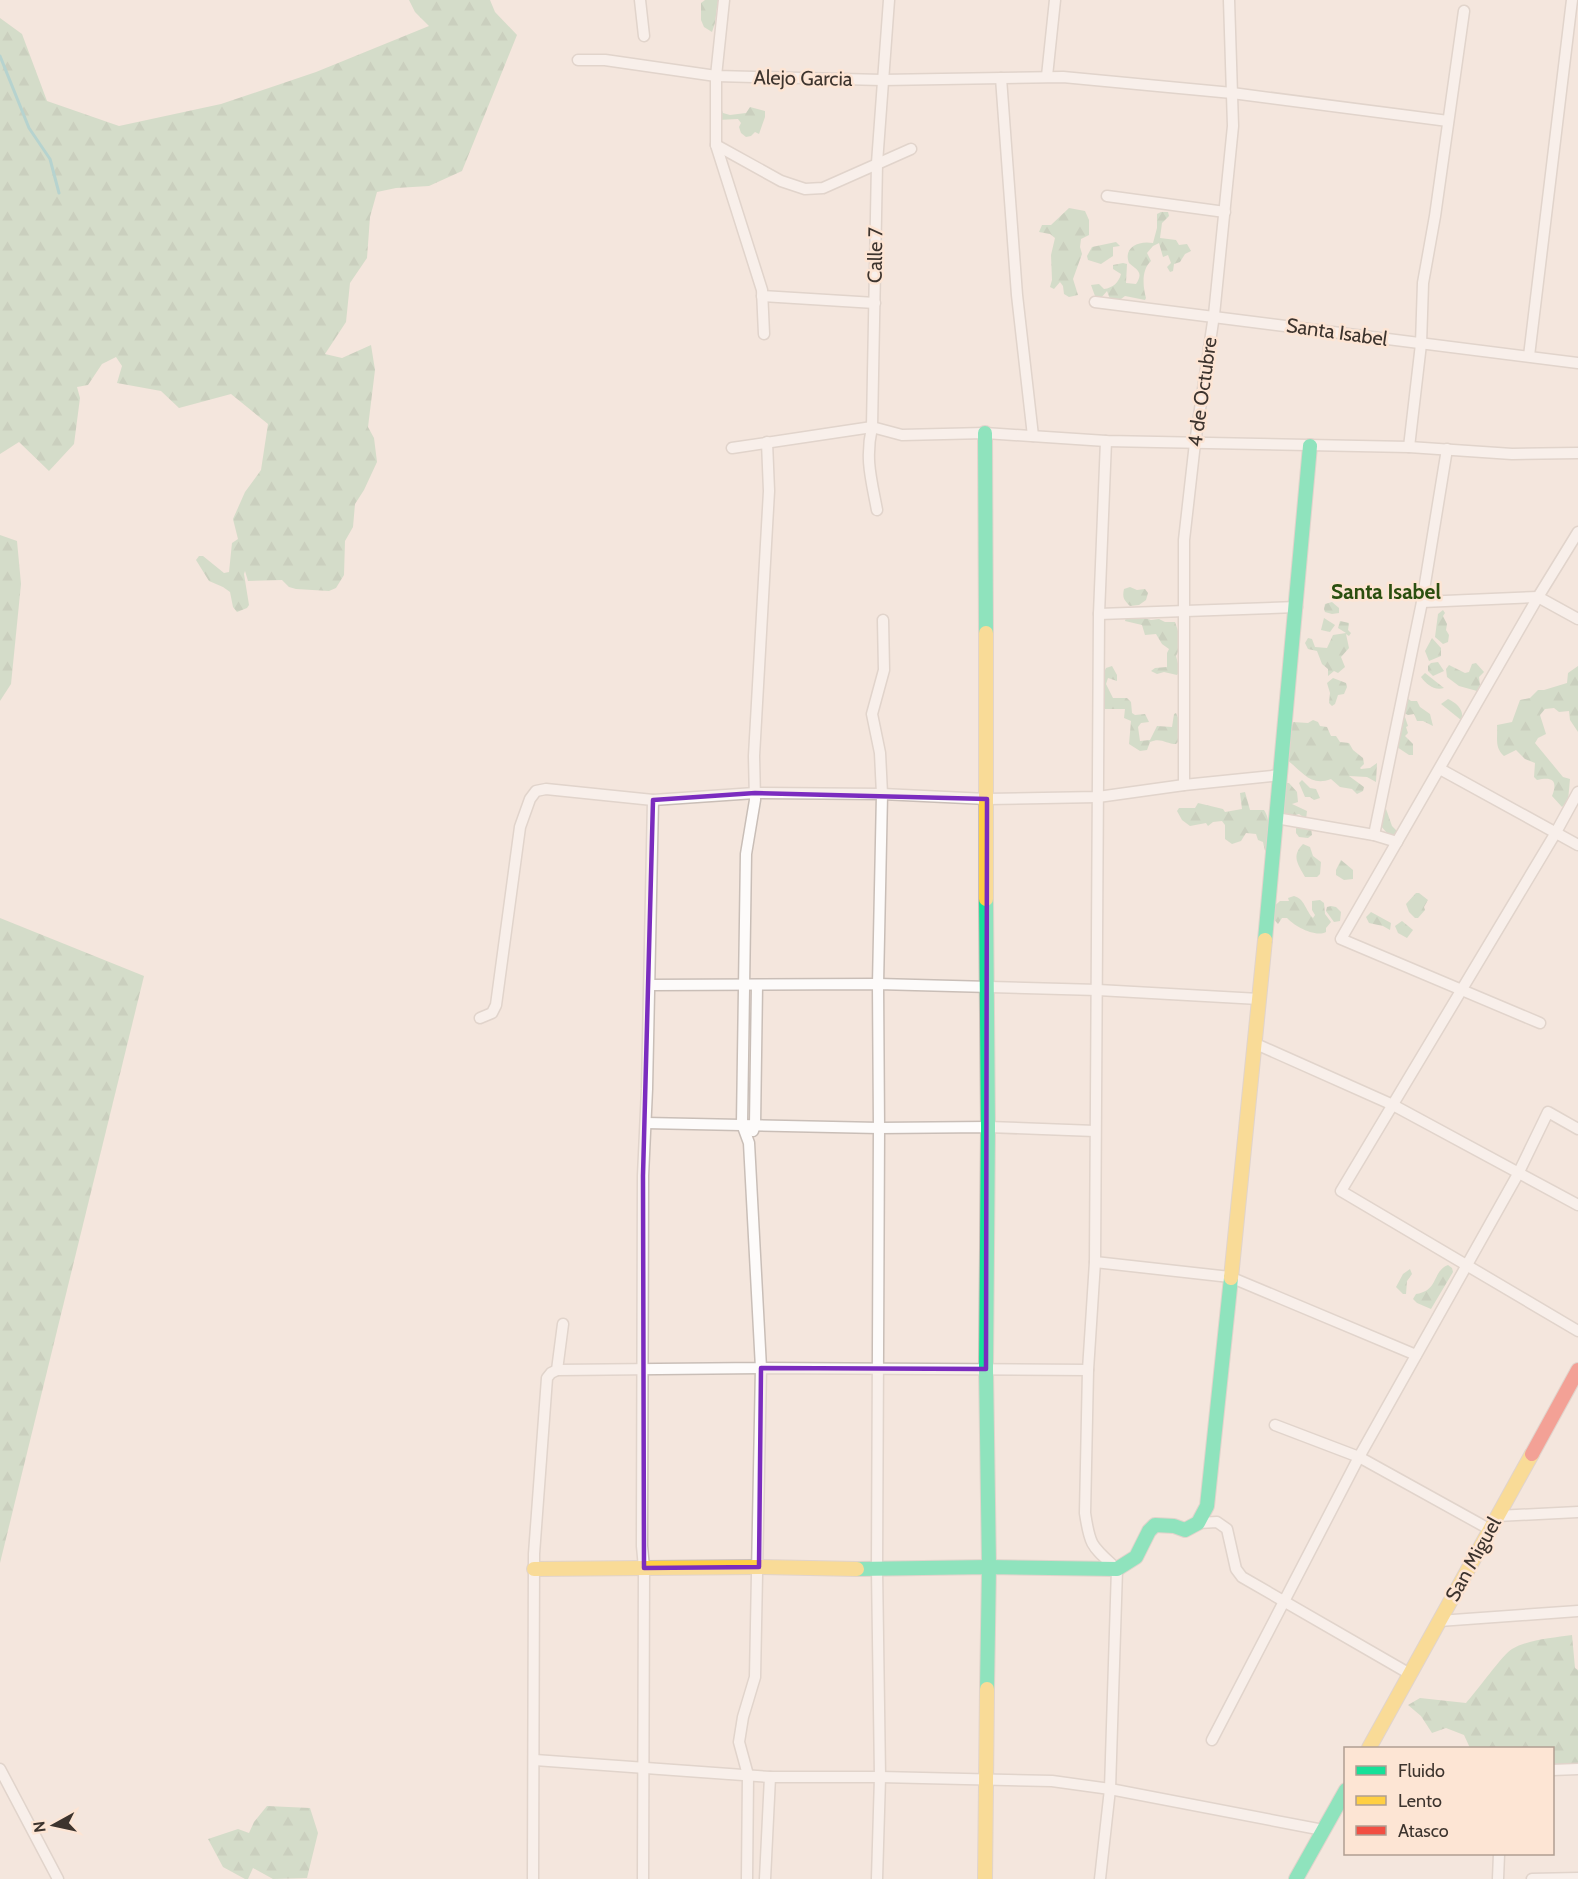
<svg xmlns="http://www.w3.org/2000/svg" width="1578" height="1879" font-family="Cabin,sans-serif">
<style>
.forest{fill:url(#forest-firs)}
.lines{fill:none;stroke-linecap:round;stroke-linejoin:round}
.stream{stroke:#6bbcbf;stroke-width:3}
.street-casing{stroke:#c9beb7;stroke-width:13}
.fast-casing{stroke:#c9beb7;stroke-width:16}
.slow-casing{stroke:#c9beb7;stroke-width:16}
.jam-casing{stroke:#c9beb7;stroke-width:16}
.street{stroke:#fdfbfa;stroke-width:10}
.fast{stroke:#16e098;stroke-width:14}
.slow{stroke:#ffcf43;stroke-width:14}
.jam{stroke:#f24e42;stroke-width:14}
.marked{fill:none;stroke:#7b2cbf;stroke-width:4.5;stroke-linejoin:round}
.labels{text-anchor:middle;stroke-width:5;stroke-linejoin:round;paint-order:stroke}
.street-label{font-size:20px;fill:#3d342e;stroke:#fde5d4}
.neighbourhood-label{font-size:21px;font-weight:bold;fill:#2b4f0f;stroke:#fde5d4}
</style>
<defs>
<pattern id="forest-firs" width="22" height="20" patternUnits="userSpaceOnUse" patternTransform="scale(1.5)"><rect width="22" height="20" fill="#aed0b1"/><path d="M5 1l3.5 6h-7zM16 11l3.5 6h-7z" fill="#97b399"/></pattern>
</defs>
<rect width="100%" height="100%" fill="#f4e6dd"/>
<g class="forest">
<path d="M409,0h81l5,12 22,23 -55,136 -33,15 -33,2 -19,4 -7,25 -3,41 -17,25 -4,39 -21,32 17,4 29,-13 4,25 -7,57 6,11 3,24 -13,28 -9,14 -2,23 -8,14 -1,34 -8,13 -7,3 -33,-2 -7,-2 -7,-7 -34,1 -3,-10 -1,3 5,31 -2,3 -10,4 -4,-5 -3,-15 -7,-5 -14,-6 -13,-21 3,-4h4l21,17 5,-1 3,-29 6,-4 -5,-20 12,-27 16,-22 7,-46 -37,-30 -52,14 -18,-17 -44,-8 5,-17 -6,-9 -14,7 -14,21 -11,2 3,11 -6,46 -25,27 -30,-29 -19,12v-436l22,16 25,67 72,25 102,-22 95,-32 113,-46 -14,-14z"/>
<path d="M705,0h13l-3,23 -3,9 -8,-5 -3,-7v-17z"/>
<path d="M718,107h3l2,6 7,2 16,-2 4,-6 15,4v6l-6,17 -4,-2 -4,4 -5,1 -5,-4 -2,-6 2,-4 -3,-4 -20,1z"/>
<path d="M1069,208l16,3 4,9v15l-8,4 -1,8 2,7 -9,25 5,16 -9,2 -5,-3 -1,-8 -3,-4 -6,7 -4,-2 2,-7 -1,-25 4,-17 -5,-4 -11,-2 3,-7h9z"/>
<path d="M1161,212h7l1,4 -7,7 -2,15 16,2 3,5 8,-1 4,7 -6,3 -5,8 -6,2 -1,7 -3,1 -3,-5 4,-4 -3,-8 -5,2 -4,-14 -6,3 -6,7 4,8c-10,9 -8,26 -5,37l-1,2 -20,-4 -8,6 -7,-3 -3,-8 -6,7 -6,-2 -4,-11 8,-1 5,5c9,-1 15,-7 17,-15l-8,-5v-4l10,-2 4,1 -1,19 10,1c8,-12 1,-14 -7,-21 -6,-15 9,-23 24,-20l4,-15v-14z"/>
<path d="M1116,242l4,4 -7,1v9l-12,8 -13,-4 -1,-4 5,-9z"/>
<path d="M0,535l17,6 4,43 -10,100 -11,17z"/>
<path d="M1130,587l7,3 8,-1 3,4 -2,7 -7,5 -9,1c-6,-6 -8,-8 -6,-17z"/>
<path d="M1332,602l7,6v5l-7,1 -7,-2 -1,-3 1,-5z"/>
<path d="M1443,610l2,3 -2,3 4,8 -1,6 3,5 -1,7 -5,2 -8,-7 3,-23z"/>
<path d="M1135,615l16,5 8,-1 6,3h10c4,11 8,23 1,34l4,15 -3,4 -13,-3 -7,2 -6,-3 4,-3 12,-1v-14l2,-4 -7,-5 -6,-10 -11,1 -3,-10 -17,-4 1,-4z"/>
<path d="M1324,618l11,7 -5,7 -9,-2z"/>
<path d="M1340,621l9,2 -1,7 3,3 -2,3 -3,-2 3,14 -8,9 4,10 -7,6 -4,-2 -6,5v-7l-6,-5 -5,-13 -9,-2 -3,-6 3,-5 4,1 3,8 12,1 6,-13 13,-2 -8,-5z"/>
<path d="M1432,638l9,10v8l-12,5 -4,-10z"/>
<path d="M1438,662l6,9 -11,5 -5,-5v-5l3,-3z"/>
<path d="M1476,663l8,9 -5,5 1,8 -3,6 -18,-5 -12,-9 -1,-8 3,-4 16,8 4,-1 3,-8z"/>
<path d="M1112,666l5,9v6l-9,-3 -2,6 7,14h14l4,4 1,11 3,2 10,-1 4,8 -8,1 -3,4 2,14 10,-1 7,-14 15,1 2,-13 2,-1 3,7v21l-3,3c-10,0 -15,-7 -26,-2l-3,8 -7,1 -11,-7 2,-23 -7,-3 1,-9h-20l-3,-4 2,-33 2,-4z"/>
<path d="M1578,666v66l-8,-12 -1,-9 -10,1 -5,-4 -9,1 -5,6 6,19 -8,4 -3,5 28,34 7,2 -2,22 -6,6 -10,-11c6,-15 1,-20 -15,-16l-3,-3 1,-14 -10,-4 -9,-9 -12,6c-10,-9 -6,-18 -7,-31l15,-3 8,-22 10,-2 8,-8h6l23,-7 1,-10z"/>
<path d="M1425,673l19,15c-10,3 -18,-4 -23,-11z"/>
<path d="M1333,678l13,5 1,4 -3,7 -6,1 -3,9 -3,2 -3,-3 1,-10 -3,-10z"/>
<path d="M1406,697l5,4h6l3,6 10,7 3,12 -10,-5h-6l-3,-7 -6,1 -4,-2z"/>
<path d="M1448,699c9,4 17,12 13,21l-20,-16z"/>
<path d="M1404,714l4,12 -2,1 2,6 -3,3 8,8v11h-4l-12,-8z"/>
<path d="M1313,720l5,2 2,4 7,1 4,9h5l4,6 9,1 4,7 10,8 1,6 -4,4 1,1 9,-1 7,-5 -1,19 -9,-5 -18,-1 15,11 -1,4 -6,3 -5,-5 -12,-2 -9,-8c-21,8 -29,-8 -44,-19l2,-29 4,-9 15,1z"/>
<path d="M1302,780l8,8 6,1 4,9 -6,2 -4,-3h-5l-6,-14z"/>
<path d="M1286,783h3l8,9 1,10 -6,2 15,7 -1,8 -7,-5 -9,3 -9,-4z"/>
<path d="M1245,792l5,18h14c8,12 4,30 2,45l-3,-13 -5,-2 -2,-6 -10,-1 -5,8 -9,3 -7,-5v-14l-3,-4 -9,1 -5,4 -2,-3 -16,3 -8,-6 -5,-9 2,-3h16l3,-5 25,6 2,3 17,-3 -2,-16z"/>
<path d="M1385,806l7,20 6,6 -5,3 -6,-2 -7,-8z"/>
<path d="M1296,826l15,2 1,7 -4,3 -9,-1 -3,-4z"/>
<path d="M1303,844l7,3 3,9 8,6 -1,12 -3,3h-12c-7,-13 -14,-21 -2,-33z"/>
<path d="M1341,860l12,10v9l-9,1 -8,-5v-5z"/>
<path d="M1416,893h3l9,7 -4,7 1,3 -7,8h-3l-6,-6 -3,-8z"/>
<path d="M1294,896c11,3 11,14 19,22l2,-3 -3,-5v-9l8,-1 4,3 1,11 6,8 -5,6v4c-11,6 -33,-7 -39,-14h-5l-4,6 -7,-8 1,-8 8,-7h9l-1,-3z"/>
<path d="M1331,906l5,1 5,5 -1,9 -6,1 -8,-11 1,-4z"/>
<path d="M1371,912l20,11 -1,7 -7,-4 -14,-3 -3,-6z"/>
<path d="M0,918l144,58 -144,587z"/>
<path d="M1402,921l11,9 -6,8 -9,-5 -3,-7z"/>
<path d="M1448,1265l4,3 1,4 -22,37 -14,-6 -4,-4 3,-5c23,-3 16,-23 32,-29z"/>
<path d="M1410,1269l2,5 -5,7 -1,13h-3l-7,-7 7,-13z"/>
<path d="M1572,1635l3,33 3,2v97h-25l-1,-19h-82l-6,-13 -18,-7 -14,5 -11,-17 -13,-11 12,-7 46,5c10,-11 38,-50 46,-54 18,-10 41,-11 60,-14z"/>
<path d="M267,1806l43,2 8,25 -11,45 -34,1 -20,-11 -5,11h-3l-22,-12 -15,-28 30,-10 11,4 5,-11z"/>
</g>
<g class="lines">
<path class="stream" d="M0,56l29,72 21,31 9,34"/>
<g class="street-casing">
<g id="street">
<path d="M640,0l4,36"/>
<path d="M724,0l-8,76v69l46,145 2,44"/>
<path d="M578,60h27l111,16 166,4 181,-3 169,16 216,28"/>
<path d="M1047,76l8,-76"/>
<path d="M1001,78l16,217 16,141"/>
<path d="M716,145l65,36 24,8 18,-1 88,-39"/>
<path d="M1107,196l118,16"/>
<path d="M762,296l113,7"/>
<path d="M1095,302l483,61"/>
<path d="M1529,356l43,-356"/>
<path d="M1409,447l12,-103 2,-61 12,-67 29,-205"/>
<path d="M732,448l140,-21 30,8 83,-2 121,8 303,6 103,7 66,-1"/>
<path d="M877,510c-6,-32 -12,-51 -5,-83l5,-264 12,-163"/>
<path d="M1422,602l116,-5 40,22"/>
<path d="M1099,614l198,-7"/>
<path d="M1440,769l138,76"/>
<path d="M1184,785v-245l11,-97 19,-128 19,-189 -4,-126"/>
<path d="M1578,792l-23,42 -214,357 237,140"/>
<path d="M1276,818l98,17 23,7"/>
<path d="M1374,835l48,-233 25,-153"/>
<path d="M650,985l228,-1 220,6 161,9"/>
<path d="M480,1018l12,-5 4,-8 24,-178 10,-28 6,-8 10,-2 107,11 102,-7 127,1 105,5 111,-2 86,-12 97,-10"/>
<path d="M1540,1023l-199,-84 197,-342 40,-65"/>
<path d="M1256,1044l137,61 185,100"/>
<path d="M646,1123l233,5 109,-1 107,4"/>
<path d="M753,1131l2,-6 2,-140"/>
<path d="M1095,1262l135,15 186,78"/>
<path d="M557,1370l204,-2 -12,-225 -7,-19 4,-270 9,-54 -1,-44 15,-265 -2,-49"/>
<path d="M1275,1425l84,32 130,72"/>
<path d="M1497,1516l81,-4"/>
<path d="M1198,1523l19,-1 10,7 9,40 6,8 168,97"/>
<path d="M1439,1621l139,-10"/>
<path d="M1212,1740l147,-283 159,-283 30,-62 30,17"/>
<path d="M535,1760l235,17h110l172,4 58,8 213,41"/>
<path d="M0,1769l58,110"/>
<path d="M1552,1770l26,-1"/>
<path d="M533,1879l1,-325 13,-176 4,-5 6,-3 6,-46"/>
<path d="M643,1879l1,-311 -2,-22 1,-370 4,-87 6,-289"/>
<path d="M747,1879l1,-104 -9,-33 4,-25 12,-40 6,-309 327,2"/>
<path d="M765,1879l5,-102"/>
<path d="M877,1879l3,-102 -3,-208 2,-441 -1,-144 4,-190 -2,-41 -8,-39 12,-44 -1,-50"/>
<path d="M1100,1879l10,-90 7,-220c-25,-23 -27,-22 -32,-56l3,-143 7,-108 4,-648 7,-173"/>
<path d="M1498,1879l1,-25"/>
<path d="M1532,1879l46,-1"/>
</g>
</g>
<g class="fast-casing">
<g id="fast">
<path d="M985,433l1,200"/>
<path d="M986,899l2,228 -2,242 3,198 -2,122"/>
<path d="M1265,940l45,-494"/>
<path d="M857,1569l132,-2 128,2 19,-12 13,-26 6,-6 19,1 11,4 13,-7 9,-17 24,-228"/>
<path d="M1296,1879l50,-89"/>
</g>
</g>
<g class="slow-casing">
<g id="slow">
<path d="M986,633v266"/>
<path d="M1231,1278l34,-338"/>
<path d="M534,1569l225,-2 98,2"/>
<path d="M1369,1748l163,-294"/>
<path d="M985,1879l2,-190"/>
</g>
</g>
<g class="jam-casing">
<path id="jam" d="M1532,1454l46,-84"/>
</g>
<use href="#street" class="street"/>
<use href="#fast" class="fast"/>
<use href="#slow" class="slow"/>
<use href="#jam" class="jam"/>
</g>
<path d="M0 0H1578V1879H0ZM755,793l232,6 -1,570 -225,-1 -2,199 -115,1 -1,-392 10,-376z" fill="#f4e6dd" fill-opacity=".55" fill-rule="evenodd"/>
<path class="marked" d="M755,793l232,6 -1,570 -225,-1 -2,199 -115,1 -1,-392 10,-376z"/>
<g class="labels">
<g class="street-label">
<text transform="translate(803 78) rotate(1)" y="7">Alejo Garcia</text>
<text transform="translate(875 255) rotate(-89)" y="7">Calle 7</text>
<text transform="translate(1337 332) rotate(8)" y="7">Santa Isabel</text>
<text transform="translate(1202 392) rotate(-82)" y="7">4 de Octubre</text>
<text transform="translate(1473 1559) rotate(-61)" y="7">San Miguel</text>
</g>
<g class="neighbourhood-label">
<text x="1386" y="599">Santa Isabel</text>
</g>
</g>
<rect x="1344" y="1747" width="210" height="108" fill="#fde5d4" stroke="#b09e92" stroke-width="1.5"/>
<rect x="1356" y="1766" width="30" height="9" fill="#16e098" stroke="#b09e92" stroke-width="1.5"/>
<text x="1398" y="1777" font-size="18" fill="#3d342e">Fluido</text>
<rect x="1356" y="1796" width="30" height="9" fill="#ffcf43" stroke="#b09e92" stroke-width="1.5"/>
<text x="1398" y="1807" font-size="18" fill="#3d342e">Lento</text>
<rect x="1356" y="1826" width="30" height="9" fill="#f24e42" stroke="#b09e92" stroke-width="1.5"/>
<text x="1398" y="1837" font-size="18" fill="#3d342e">Atasco</text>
<g transform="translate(54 1825) rotate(262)" stroke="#fde5d4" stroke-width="4.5" paint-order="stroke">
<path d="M0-4.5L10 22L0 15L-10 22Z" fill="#3d342e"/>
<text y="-9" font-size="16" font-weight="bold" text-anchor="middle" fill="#3d342e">N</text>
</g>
</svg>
